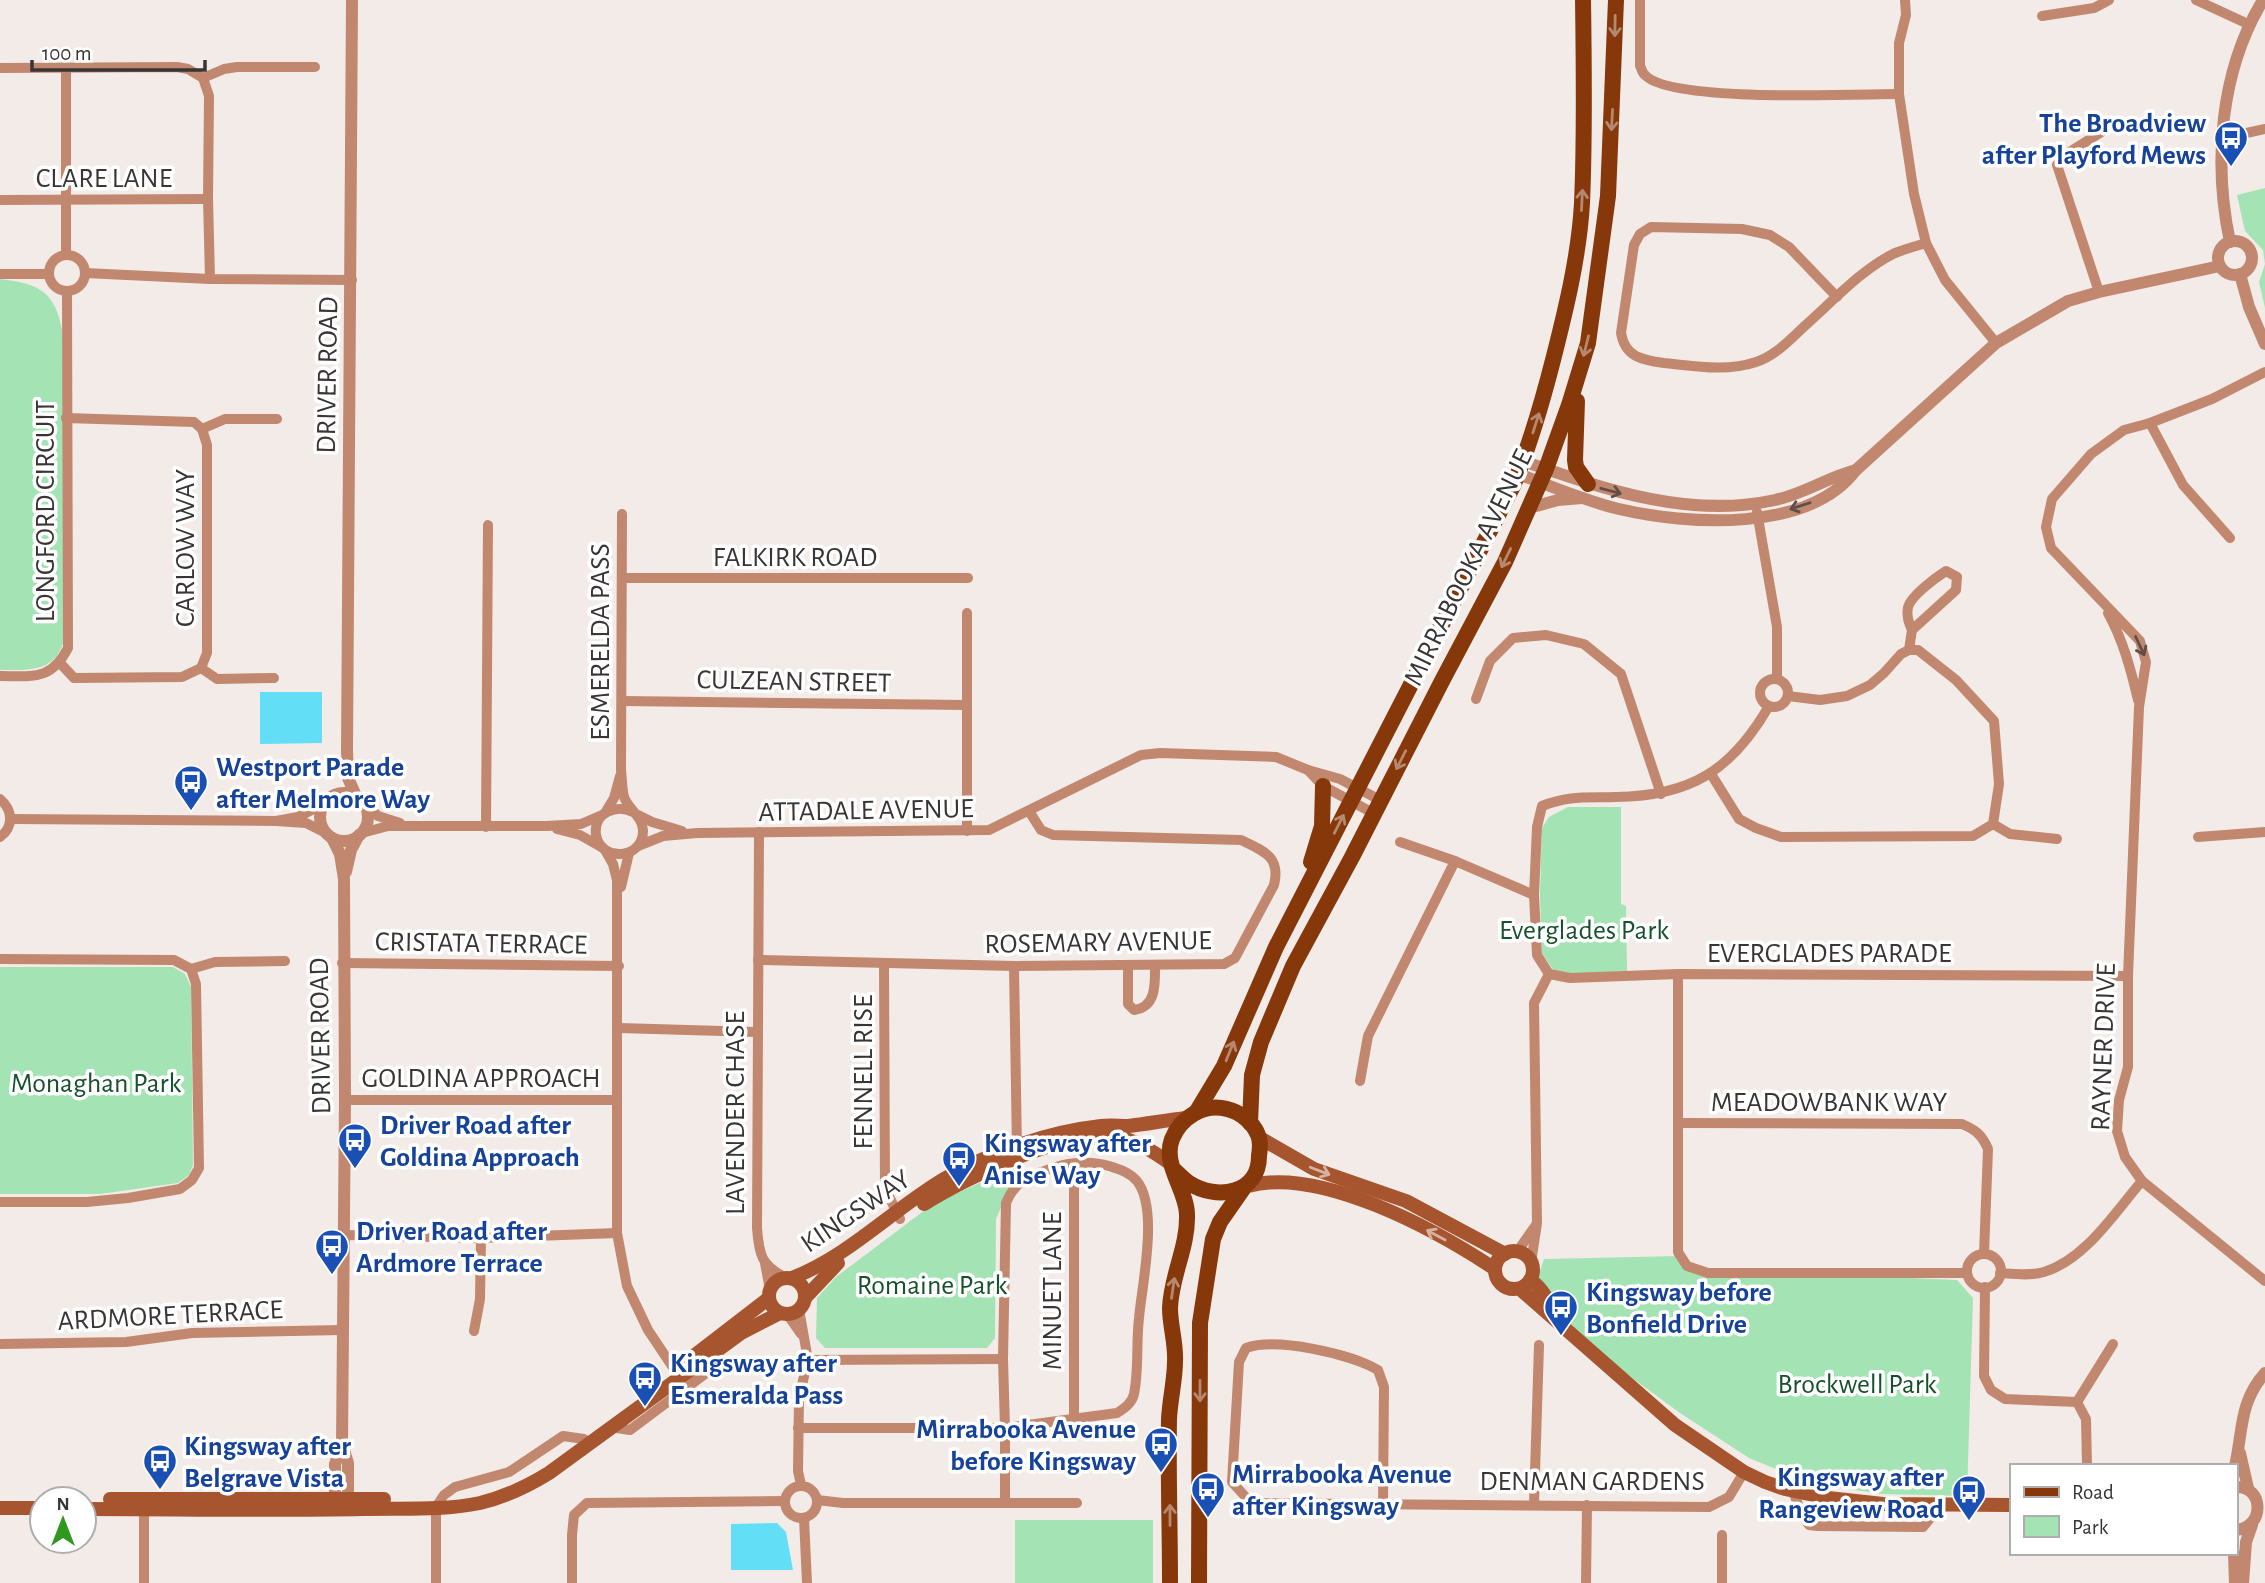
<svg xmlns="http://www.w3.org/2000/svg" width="2265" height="1583" font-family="'Alegreya Sans',sans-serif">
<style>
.green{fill:#a4e3b4}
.water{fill:#62dff6}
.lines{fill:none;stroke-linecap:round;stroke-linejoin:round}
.minor{stroke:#c1886f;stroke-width:10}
.tertiary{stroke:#c1886f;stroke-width:12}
.secondary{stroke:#a6552e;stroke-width:14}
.primary{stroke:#86380b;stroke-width:16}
.oneway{stroke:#b6886d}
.oneway2{stroke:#614e46}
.oneway3{stroke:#d7b2a1}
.labels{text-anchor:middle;stroke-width:7;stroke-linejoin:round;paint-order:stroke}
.transit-label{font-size:28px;font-weight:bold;fill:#164399;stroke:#fff;text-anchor:start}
.street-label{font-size:28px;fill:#383534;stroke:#fff}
.park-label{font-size:28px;fill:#16512c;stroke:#fff}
</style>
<rect width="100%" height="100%" fill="#f2ebe8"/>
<g class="green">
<path d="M2265,188v120l-6,-26 6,-18 -2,-14 -18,-19 -8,-36z"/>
<path d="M0,279c41,5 56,13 63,56v308c-9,30 -37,27 -63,27z"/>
<path d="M1568,807h53v97l5,2 1,65 -55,3 -18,-3 -12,-18 -2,-58 2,-67 7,-11z"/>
<path d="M0,967h173l12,7 6,13 2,178 -4,10 -11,8 -78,11h-100z"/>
<path d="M1011,1169l1,13 -16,37 -1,119 -8,10h-162l-9,-10 1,-40 19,-21 97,-73z"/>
<path d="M1680,1256l16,13 261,11 16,18 -6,198 -85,-2 -41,-6 -41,-9 -51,-21 -69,-45 -120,-88 -24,-42 8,-24z"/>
<rect x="1015" y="1520" width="138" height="63"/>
</g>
<g class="water">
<path d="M260,692h62v51l-62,1z"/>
<path d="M777,1523l9,9 7,38h-62v-46z"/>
</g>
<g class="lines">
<g class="minor">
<path d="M1640,0v66c2,3 2,7 5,9 25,28 211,19 254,19"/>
<path d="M1905,0l1,15 -7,28v51l15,100 12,49 19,37 51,63"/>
<path d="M2196,0l52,24"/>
<path d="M2042,16l52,-8 15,-8"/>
<path d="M0,68l177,-1 11,2 15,9 6,18 -1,103 2,80"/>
<path d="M66,68v187"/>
<path d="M203,78l21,-9 13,-2h78"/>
<path d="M2242,134l23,-5"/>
<path d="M0,200l208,-1"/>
<circle cx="67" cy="273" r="18"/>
<path d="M85,273l125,6 142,1"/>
<path d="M0,274h48"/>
<path d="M2099,292l-42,-127 11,-12 35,-22"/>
<path d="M1837,297l-48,-50 -19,-12 -28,-6 -91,-2 -11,7 -6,11 -13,88c4,24 21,27 43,30 30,3 63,9 92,-1 20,-6 35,-24 51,-38 27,-24 55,-55 88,-71 10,-4 21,-7 31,-10"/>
<path d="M2265,372l-53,27 -62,24 -26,7 -33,24 -39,45 -6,28 5,21 89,93 6,21 -7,45 -11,269v91l-9,33 -2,31 8,26 17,24 123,100"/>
<path d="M2150,423l33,62 47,53"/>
<path d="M202,429l23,-10h52"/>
<path d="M1757,512l20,115v51"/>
<path d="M622,514l-1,256c1,8 1,19 3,27 5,13 18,19 19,33 1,29 -42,33 -47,5 -3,-23 21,-31 37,-23"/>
<path d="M622,578h346"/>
<path d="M2108,613c15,27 23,57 30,87"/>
<path d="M1909,650l3,-20 44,-40 1,-13 -11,-6c-11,7 -35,25 -38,36 -2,9 1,16 4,23"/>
<path d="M60,663l14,15 108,-1 19,-9 6,-15v-208l-5,-16 -8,-7 -128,-4"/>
<path d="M201,668l16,11 57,-1"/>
<path d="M0,676c33,0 51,5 68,-28l-1,-356"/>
<circle cx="1774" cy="693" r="14"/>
<path d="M1476,699l14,-38 23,-23 33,-3 38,9 37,30 40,120"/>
<path d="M622,701l344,4"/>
<path d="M1769,706c-37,64 -78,90 -153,91 -28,1 -47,-2 -74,9l-5,21 -3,68 3,60 12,19 21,4 108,-4 450,2"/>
<path d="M1308,770l15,16 50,27"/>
<path d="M1711,774l28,45 17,9 25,9 192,-1 20,-12 6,-40 -5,-63 -38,-41 -38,-30h-9l-8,4 -17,19 -14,12 -23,11 -27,4 -32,-4"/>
<path d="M0,799c13,11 14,28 0,38"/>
<path d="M364,803l14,13 22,7"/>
<path d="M323,804l-25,13 -22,4 30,2 20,10"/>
<path d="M605,813l9,-15 6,-22"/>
<path d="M638,815l14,7 30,9"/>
<path d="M11,819l265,2"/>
<path d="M1993,824l17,10 47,5"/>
<path d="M486,827l2,-302"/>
<path d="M557,829l23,6 23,13"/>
<path d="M967,831v-218"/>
<path d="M759,832l-2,396c2,27 4,37 29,50"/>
<path d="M362,833l26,-7h159l34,-2 21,-9"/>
<path d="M2198,837l67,-5"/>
<path d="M1400,842l55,19"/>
<path d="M638,846l25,-10 34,-3 292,-3 152,-75 19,-2 116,4 32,13 32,9 40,21"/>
<path d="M605,850l8,14 4,16v353l10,53 21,44 32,48"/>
<path d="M621,887l8,-34"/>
<path d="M0,959l174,1 17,9 5,15 3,184 -7,12 -12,9 -52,9 -41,4h-87"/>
<path d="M758,960l256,6 210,-2 11,-6 39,-73c7,-28 -10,-34 -33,-45l-188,-5 -12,-5 -12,-19"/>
<path d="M342,963l277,3"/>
<path d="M884,964l1,224 15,31"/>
<path d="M1128,965v39l6,6c23,-3 21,-27 21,-45"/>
<path d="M1014,966l3,185"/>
<path d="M191,969l24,-7 70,-1"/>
<path d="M1678,974v278l9,14 21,7h259"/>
<path d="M619,1028l137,4"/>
<path d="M1360,1081l8,-45 87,-175 79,34"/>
<path d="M345,1100h272"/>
<path d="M1679,1123l283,1c14,6 20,11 26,25l-4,105"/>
<path d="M1074,1164v254"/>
<path d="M344,1235l137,3 136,-5"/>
<path d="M1517,1252l19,-27"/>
<circle cx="1984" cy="1271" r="17"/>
<path d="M765,1263l5,27"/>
<path d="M1531,1263l6,-40 -3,-220 15,-29"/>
<path d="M2000,1273c14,1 31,3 44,-1 41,-12 71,-60 98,-91"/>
<path d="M1985,1287l-1,89 7,14 14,9 72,3"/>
<path d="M799,1309l9,51 -9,37 -1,74 3,14"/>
<path d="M787,1314l14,20"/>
<path d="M474,1331l6,-32 1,-61"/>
<path d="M0,1344l126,-2 66,-9 150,-3"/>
<path d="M808,1360l195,-1"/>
<path d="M2077,1402l36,-58"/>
<path d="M2077,1402l9,17 1,47"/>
<path d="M610,1427l20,3 87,-65 2,-14"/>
<path d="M798,1428h207l-2,-69 3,-156c10,-25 27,-28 50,-36 15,-5 37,-6 53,-1 10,3 20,6 28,15 22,28 5,103 2,137 -3,25 0,52 -5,76 -2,9 -9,14 -17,19l-112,15v74"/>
<circle cx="801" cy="1502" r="16"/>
<path d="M1793,1491l9,24 7,10 8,1 106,1 18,-22"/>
<path d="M817,1500l26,3h234"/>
<path d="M1383,1503l1,-116 -6,-17c-27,-16 -102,-33 -132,-22l-7,14 -7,120 19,21 458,4 20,-10 15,-25"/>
<path d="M1534,1504l5,-159"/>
<path d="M804,1518l3,65"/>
<path d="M1722,1535v48"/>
<path d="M144,1583v-74"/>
<path d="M436,1583v-76l8,-12 11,-8 54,-15 54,-36 21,3"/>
<path d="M572,1583v-48l2,-20 13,-12 198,-2"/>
<path d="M1586,1583l1,-78"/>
</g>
<g class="tertiary">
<path d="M352,0l-5,750 1,28 8,18"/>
<circle cx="2235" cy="258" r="17"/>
<path d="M2230,242c-17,-80 -10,-171 33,-242"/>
<path d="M2240,274l9,33 16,37"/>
<path d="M1523,461c81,28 165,58 252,39 29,-6 53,-23 81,-30"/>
<path d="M1518,474c33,12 67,27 101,35 68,16 190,24 237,-39l140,-127 72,-42 31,-9 121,-26"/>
<path d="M1529,508l29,-8 24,-2"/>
<circle cx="344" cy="817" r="24"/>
<path d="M332,838l8,16 4,25 1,221 -3,344 6,19v46"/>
<path d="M346,872l5,-22 8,-15"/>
<path d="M2240,1453l8,35"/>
<path d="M2235,1466c8,-35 4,-64 30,-93"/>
<path d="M2235,1487c30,-2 30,42 0,43"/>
<path d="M335,1509v-45l7,-19"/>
<path d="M2234,1553l1,30"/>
<path d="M2243,1583l3,-41 6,-17"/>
</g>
<g class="secondary">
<path d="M1260,1138l54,31 92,32 99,53"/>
<path d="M1248,1186c72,-20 188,44 247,83"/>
<path d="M924,1204c41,-26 146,-77 195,-67 19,4 36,16 52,27"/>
<circle cx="1514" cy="1270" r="19"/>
<path d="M792,1278c57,-22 100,-68 152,-99 47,-27 103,-47 157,-53 9,-1 18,0 27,0 19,-2 39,-6 58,-8"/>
<circle cx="787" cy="1296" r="18"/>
<path d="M1530,1280c12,7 18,21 24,32"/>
<path d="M1520,1289l155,136 69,47 21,10 20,7 43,9 55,6 128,1"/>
<path d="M805,1298l33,-35"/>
<path d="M682,1365l87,-67"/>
<path d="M110,1499h274"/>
<path d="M0,1508h42"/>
<path d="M84,1509c93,0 186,2 279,0 38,-1 79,2 117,-6 25,-6 48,-17 69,-30l192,-140 39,-20"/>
</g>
<g class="primary">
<path d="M1577,401l-2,59 1,7 12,17"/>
<path d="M1311,862l11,-36 1,-40"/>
<path d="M1197,1111l27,-45 52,-119 237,-461c17,-41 29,-83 40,-126 13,-51 26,-104 29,-157 3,-68 2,-136 1,-203"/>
<path d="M1250,1123l2,-48 9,-33 32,-76 59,-109 90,-176 63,-119 41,-93 23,-64 19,-62 20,-147 8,-196"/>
<path d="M1170,1583c0,-55 -2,-110 -1,-164 1,-20 6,-39 6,-58 1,-18 -5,-35 -5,-53 1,-32 18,-61 17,-93 0,-25 -25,-50 -15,-76 9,-22 32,-36 55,-30 13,3 26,13 31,26 3,6 2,14 1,21 0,38 -42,45 -70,27 -6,-4 -11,-10 -16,-14"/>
<path d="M1199,1583l1,-260 13,-84 7,-17 23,-33"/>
</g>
</g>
<defs><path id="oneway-shaft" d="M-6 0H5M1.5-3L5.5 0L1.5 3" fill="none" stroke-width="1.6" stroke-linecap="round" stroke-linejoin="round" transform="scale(1.75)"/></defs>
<g class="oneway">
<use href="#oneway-shaft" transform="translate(1615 26) rotate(91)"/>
<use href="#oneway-shaft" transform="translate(1612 120) rotate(93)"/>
<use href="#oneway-shaft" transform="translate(1582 200) rotate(-87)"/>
<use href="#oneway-shaft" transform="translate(1586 346) rotate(104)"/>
<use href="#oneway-shaft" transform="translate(1536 423) rotate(-72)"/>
<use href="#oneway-shaft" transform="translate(1506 558) rotate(116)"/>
<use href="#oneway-shaft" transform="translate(1401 760) rotate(117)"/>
<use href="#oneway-shaft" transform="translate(1339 824) rotate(-63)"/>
<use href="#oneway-shaft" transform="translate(1230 1051) rotate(-68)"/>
<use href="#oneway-shaft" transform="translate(1173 1288) rotate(-82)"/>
<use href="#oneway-shaft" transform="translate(1200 1391) rotate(90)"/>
<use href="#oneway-shaft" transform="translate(1170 1515) rotate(-90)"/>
</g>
<g class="oneway2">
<use href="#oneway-shaft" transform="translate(1611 491) rotate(15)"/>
<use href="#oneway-shaft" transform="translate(1800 506) rotate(162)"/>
<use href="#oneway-shaft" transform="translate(2140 646) rotate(65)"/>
</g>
<g class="oneway3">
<use href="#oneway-shaft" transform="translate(1320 1171) rotate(21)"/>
<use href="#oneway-shaft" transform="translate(1436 1235) rotate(-152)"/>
</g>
<defs>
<g id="bus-pin" transform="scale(1.75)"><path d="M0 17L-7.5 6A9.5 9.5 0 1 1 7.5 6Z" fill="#1a4fb4" stroke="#fff"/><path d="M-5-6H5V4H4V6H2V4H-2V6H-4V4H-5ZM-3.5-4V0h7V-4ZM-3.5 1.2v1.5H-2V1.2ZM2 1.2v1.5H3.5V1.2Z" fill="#fff"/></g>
</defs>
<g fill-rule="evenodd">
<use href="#bus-pin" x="2231" y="138"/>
<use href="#bus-pin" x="191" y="782"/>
<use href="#bus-pin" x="355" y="1140"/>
<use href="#bus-pin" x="959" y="1158"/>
<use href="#bus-pin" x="332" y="1246"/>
<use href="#bus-pin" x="1561" y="1307"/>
<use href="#bus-pin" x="645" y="1378"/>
<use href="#bus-pin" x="1161" y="1444"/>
<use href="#bus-pin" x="160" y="1461"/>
<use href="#bus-pin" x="1208" y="1489"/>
<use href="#bus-pin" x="1969" y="1492"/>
</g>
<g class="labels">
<g class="transit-label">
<text x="2206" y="132" text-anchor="end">The Broadview<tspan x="2206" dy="32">after Playford Mews</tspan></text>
<text x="216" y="776">Westport Parade<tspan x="216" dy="32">after Melmore Way</tspan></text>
<text x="380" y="1134">Driver Road after<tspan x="380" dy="32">Goldina Approach</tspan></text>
<text x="984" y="1152">Kingsway after<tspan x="984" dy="32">Anise Way</tspan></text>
<text x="356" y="1240">Driver Road after<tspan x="356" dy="32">Ardmore Terrace</tspan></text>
<text x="1586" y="1301">Kingsway before<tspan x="1586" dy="32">Bonfield Drive</tspan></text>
<text x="670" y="1372">Kingsway after<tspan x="670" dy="32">Esmeralda Pass</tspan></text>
<text x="1136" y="1438" text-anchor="end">Mirrabooka Avenue<tspan x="1136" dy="32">before Kingsway</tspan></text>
<text x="184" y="1455">Kingsway after<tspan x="184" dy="32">Belgrave Vista</tspan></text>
<text x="1232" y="1483">Mirrabooka Avenue<tspan x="1232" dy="32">after Kingsway</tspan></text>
<text x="1944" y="1486" text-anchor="end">Kingsway after<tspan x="1944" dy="32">Rangeview Road</tspan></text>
</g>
<g class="street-label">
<text x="104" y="187">CLARE LANE</text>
<text transform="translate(326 375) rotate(-89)" y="10">DRIVER ROAD</text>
<text transform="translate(44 511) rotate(-90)" y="10">LONGFORD CIRCUIT</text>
<text transform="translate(184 548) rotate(-90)" y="10">CARLOW WAY</text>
<text x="795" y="566">FALKIRK ROAD</text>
<text transform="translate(1467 567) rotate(-64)" y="10">MIRRABOOKA AVENUE</text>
<text transform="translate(599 642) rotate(-90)" y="10">ESMERELDA PASS</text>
<text transform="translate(794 680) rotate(1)" y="10">CULZEAN STREET</text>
<text transform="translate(866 809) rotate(-1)" y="10">ATTADALE AVENUE</text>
<text transform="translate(1098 941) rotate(-1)" y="10">ROSEMARY AVENUE</text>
<text transform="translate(481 942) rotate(1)" y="10">CRISTATA TERRACE</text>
<text x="1829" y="962">EVERGLADES PARADE</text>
<text transform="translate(319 1036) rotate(-91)" y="10">DRIVER ROAD</text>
<text transform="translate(2102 1047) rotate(-88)" y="10">RAYNER DRIVE</text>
<text transform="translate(862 1072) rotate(-90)" y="10">FENNELL RISE</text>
<text x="481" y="1087">GOLDINA APPROACH</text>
<text x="1829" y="1111">MEADOWBANK WAY</text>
<text transform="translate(734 1113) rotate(-90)" y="10">LAVENDER CHASE</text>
<text transform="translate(855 1210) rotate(-34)" y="10">KINGSWAY</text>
<text transform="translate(1051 1291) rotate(-90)" y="10">MINUET LANE</text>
<text transform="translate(170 1314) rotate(-3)" y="10">ARDMORE TERRACE</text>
<text x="1592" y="1490">DENMAN GARDENS</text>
</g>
<g class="park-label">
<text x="1584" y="939">Everglades Park</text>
<text x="96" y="1092">Monaghan Park</text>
<text x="932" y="1294">Romaine Park</text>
<text x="1857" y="1393">Brockwell Park</text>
</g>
</g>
<rect x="2010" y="1464" width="228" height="91" fill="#ffffff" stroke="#afaeae" stroke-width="2"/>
<rect x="2024" y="1487" width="35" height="10" fill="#86380b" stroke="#afaeae" stroke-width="2"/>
<text x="2072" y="1499" font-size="21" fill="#383534">Road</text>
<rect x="2024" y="1516" width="35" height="21" fill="#a4e3b4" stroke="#afaeae" stroke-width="2"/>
<text x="2072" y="1534" font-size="21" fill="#383534">Park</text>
<g transform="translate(63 1520)"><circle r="33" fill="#ffffff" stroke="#afaeae" stroke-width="2"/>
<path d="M0-5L12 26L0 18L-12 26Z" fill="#31981f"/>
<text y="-10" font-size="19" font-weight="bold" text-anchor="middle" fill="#383534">N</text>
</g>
<path d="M32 60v10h173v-10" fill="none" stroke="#383534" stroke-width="3.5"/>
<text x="42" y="60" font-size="21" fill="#383534" stroke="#ffffff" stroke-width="5" paint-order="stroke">100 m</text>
</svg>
